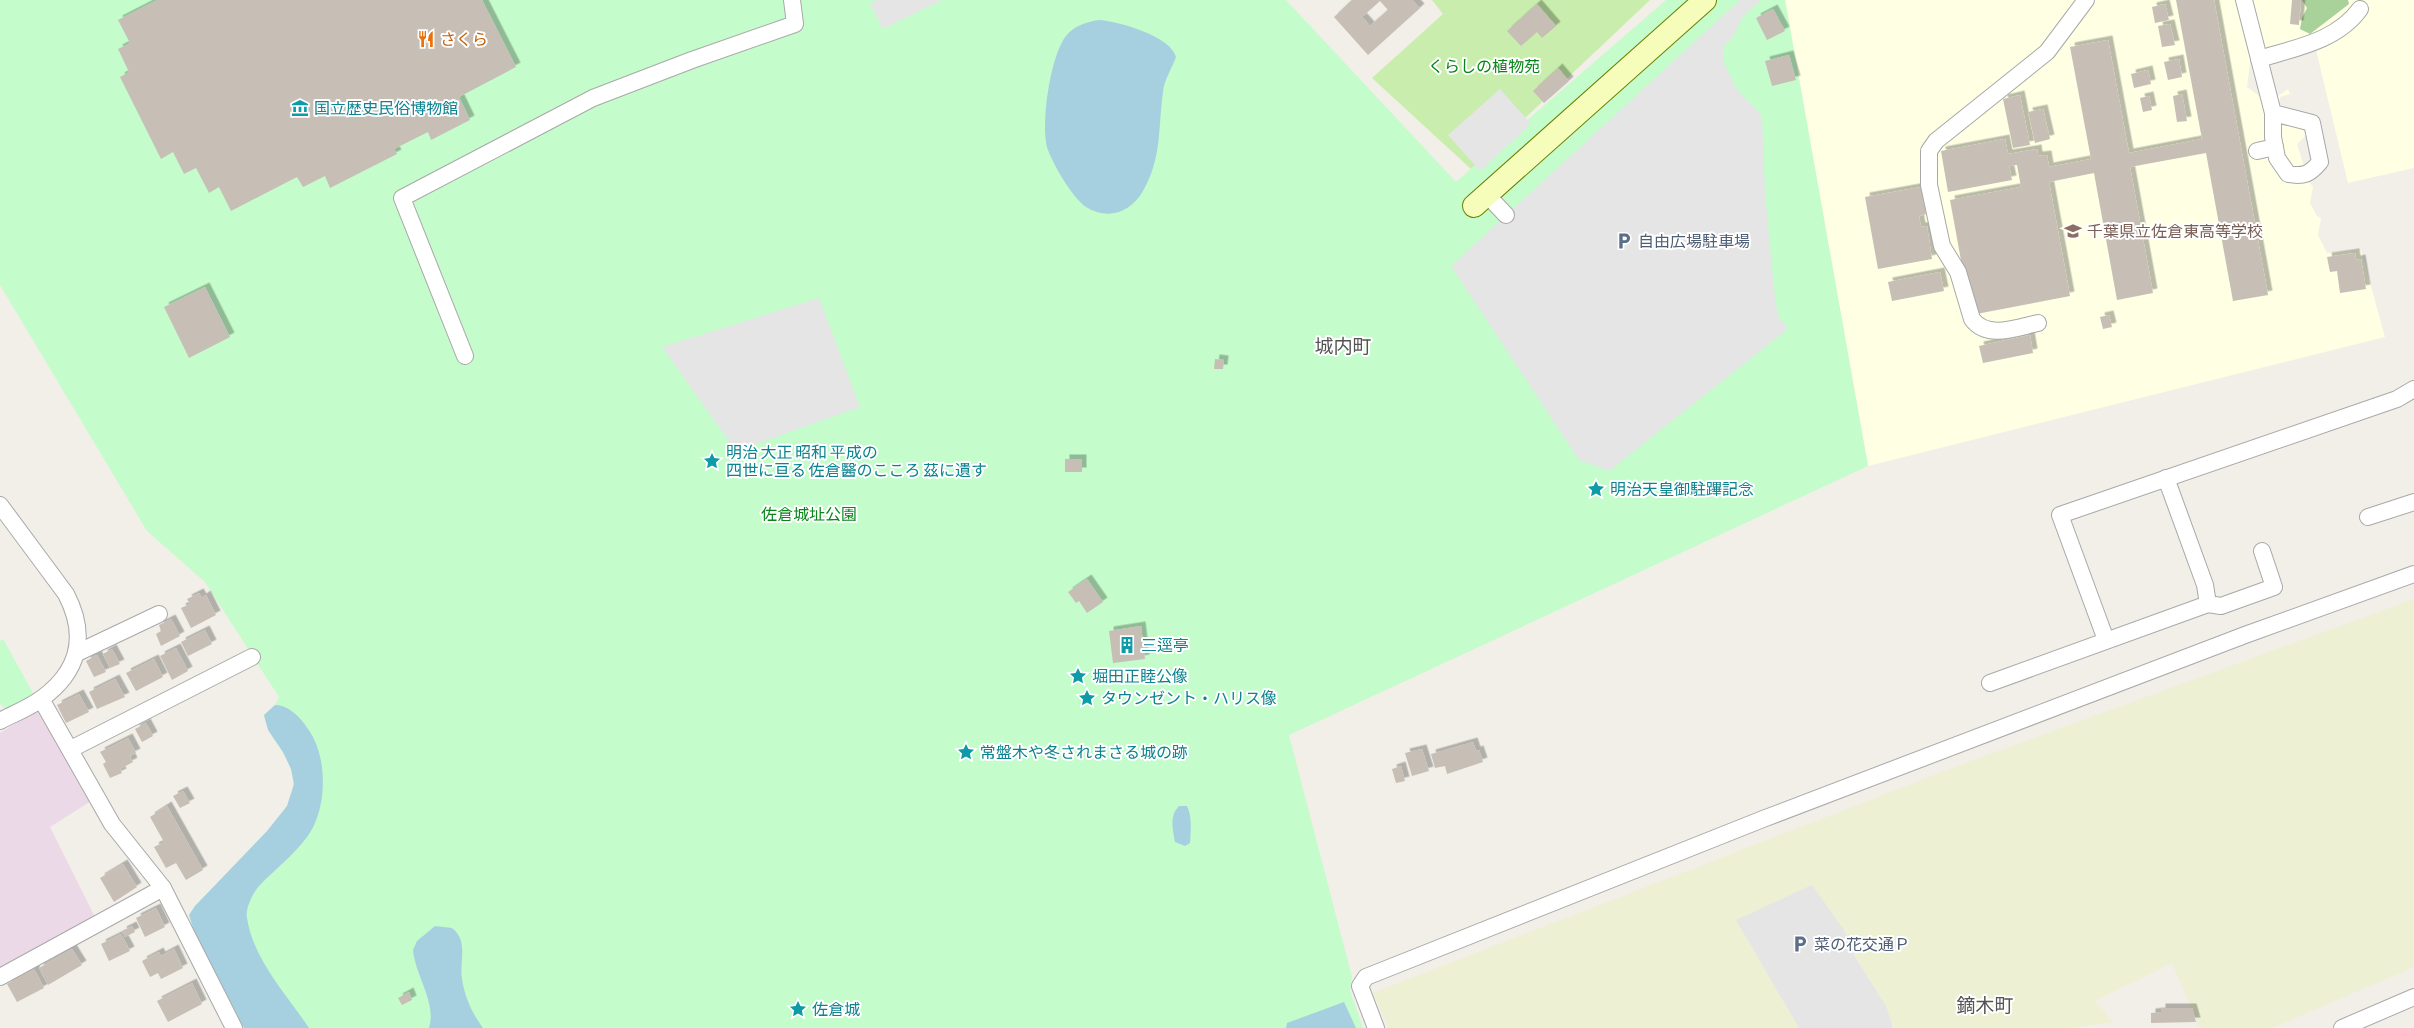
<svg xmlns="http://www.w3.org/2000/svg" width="2414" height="1028" font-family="'Sofia Sans Condensed','Noto Sans JP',sans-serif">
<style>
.industrial{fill:#ebd9e7}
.education{fill:#feffe3}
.farmland{fill:#edf0d2}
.grass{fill:#c9edac}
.forest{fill:#a8d29a}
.park{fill:#c4fccb}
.parking{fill:#e5e5e5}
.water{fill:#a6d0e0}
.building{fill:#c7beb6;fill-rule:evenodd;filter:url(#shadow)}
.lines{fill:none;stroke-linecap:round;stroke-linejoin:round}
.street-casing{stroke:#a8a8a8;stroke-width:18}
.secondary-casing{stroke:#6b7f00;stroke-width:24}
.street{stroke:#fff;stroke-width:16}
.secondary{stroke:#f6fcba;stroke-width:22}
.labels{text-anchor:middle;stroke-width:4;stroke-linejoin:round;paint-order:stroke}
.food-label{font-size:16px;fill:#c56008;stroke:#fff;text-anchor:start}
.park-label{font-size:16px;fill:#078618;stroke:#fff}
.culture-label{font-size:16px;fill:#0d838f;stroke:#fff;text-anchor:start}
.education-label{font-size:16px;fill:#785e54;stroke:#fff;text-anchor:start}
.service-label{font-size:16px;fill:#4e5e75;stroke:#fff;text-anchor:start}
.quarter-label{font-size:19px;fill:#545454;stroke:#fff}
</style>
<defs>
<filter id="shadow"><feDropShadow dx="4.5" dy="-4.5" stdDeviation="0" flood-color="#0004"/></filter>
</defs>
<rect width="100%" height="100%" fill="#f1efe7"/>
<path class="industrial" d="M38,710l53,91 -41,26 45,90 -95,54v-238z"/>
<path class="education" d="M1785,0h629v168l-66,15 -32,-133 -65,7 -4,30 14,10 11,3 16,-11 2,5 -10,3 -1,7 6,6h12l4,4 1,14 4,7 -9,9 12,38 4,5 -3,16 7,13 4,2 -3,17 9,18 34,-3 24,87 -517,129z"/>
<path class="farmland" d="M2414,599v368l-142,61h-72l-28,-65 -77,38 18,21 -43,6h-177l-7,-22 -31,-49 -11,-27 -107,-10 62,108h-410l-16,-35 587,-228z"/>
<path class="grass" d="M1432,0h218l-179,169 -99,-91 71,-64z"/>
<path class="forest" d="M2302,0h46l1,4 -39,30 -10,-5 2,-11 5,-10z"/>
<g class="park">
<path d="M0,0h1286l170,182 210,-182h119l83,466 -579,269 63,242 -2,14 13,37h-1124l-45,-97 -5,-16 6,-9c27,-28 72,-67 91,-99 7,-11 9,-25 5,-37 -6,-21 -24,-34 -27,-55l11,-10 4,-8 -74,-115 -58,-51 -147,-246z"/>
<path d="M3,639l31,56 -22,15 -9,-3 -3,-4v-62z"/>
</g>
<g class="parking">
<path d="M877,0h65l-59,29 -13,-26z"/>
<path d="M1740,0h19v2l-16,14 -10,21 -10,10v14l13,27 26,28 3,76 9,97 4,27 10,13 -179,142 -30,-11 -128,-194z"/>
<path d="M1500,89l31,35 -51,47 -32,-36z"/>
<path d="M819,298l41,109 -124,44 -74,-104z"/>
<path d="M1812,885l32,45 11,27 31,49 7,22h-94l-63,-108z"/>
</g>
<g class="water">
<path d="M1099,20c18,1 72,16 77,37 -4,11 -12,23 -13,35 -5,36 -1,66 -20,99 -12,21 -35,30 -57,16 -14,-10 -32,-41 -38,-57 -8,-23 2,-94 18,-114 8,-10 20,-14 33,-16z"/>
<path d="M275,705c14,0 26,13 33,24 20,27 20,80 -1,108 -13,18 -33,33 -48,49 -6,7 -14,22 -12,32 6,41 40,77 62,110h-65l-50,-97 -5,-16 6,-9 72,-75 20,-25 7,-22 -3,-15 -8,-17 -15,-22 -4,-15z"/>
<path d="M1179,806h8c5,10 4,25 3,37l-5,3 -10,-4c-2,-13 -6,-26 4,-36z"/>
<path d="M435,926l17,2c17,13 7,33 10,51 3,19 10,34 21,49h-54c8,-25 -14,-53 -16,-78l4,-9z"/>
<path d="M1344,1002l12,26h-70l1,-5z"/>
</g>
<g class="building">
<path d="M157,0h325l34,67 -57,30 11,23 -39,20 -3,-8 -34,17 3,5 -67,34 -5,-12 -22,11 -6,-10 -66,34 -12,-24 -10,6 -13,-25 -12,6 -11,-22 -12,7 -41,-82 9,-5 -11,-23 12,-6 -12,-23z"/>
<path d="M1352,0h60l8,8 -52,47 -34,-38zM1380,1l8,9 -18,16 -8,-9z"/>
<path d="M2176,0h38l54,295 -35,6 -27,-148 -76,14 23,126 -36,7 -23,-127 -45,9 21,114 -99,19 -21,-115 71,-13 -4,-22 -8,1 3,14 -64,12 -7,-41 64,-12 3,15 29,-5 1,7 9,-1 2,12 42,-8 -21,-112 38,-7 21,113 73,-14z"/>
<path d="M2292,0h9l-2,25 -9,-1z"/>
<path d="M1537,4l19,22 -14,12 -5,-6 -16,14 -14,-15z"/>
<path d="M2165,4l4,16 -14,3 -3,-16z"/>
<path d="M1773,9l12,22 -18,9 -11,-22z"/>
<path d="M2170,24l5,21 -13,2 -4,-21z"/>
<path d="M1789,55l7,25 -24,6 -7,-25z"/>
<path d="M2179,59l3,18 -14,3 -4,-18z"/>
<path d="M1558,68l11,13 -25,22 -11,-12z"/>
<path d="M2148,70l3,14 -17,4 -3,-14z"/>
<path d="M2182,94l5,27 -10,1 -4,-26z"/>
<path d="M2020,95l10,50 -17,3 -10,-49z"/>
<path d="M2149,96l3,14 -9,2 -3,-14z"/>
<path d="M2043,109l7,30 -15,4 -7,-31z"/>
<path d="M1921,187l5,27 -7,2 2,11 6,-1 5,33 -54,10 -13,-72z"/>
<path d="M2355,253l1,7 5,-1 5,30 -26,4 -3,-22 -7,1 -3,-15z"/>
<path d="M1940,272l4,19 -52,10 -4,-19z"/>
<path d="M205,287l25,50 -41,21 -25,-51z"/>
<path d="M2109,315l3,12 -9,2 -3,-12z"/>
<path d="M2030,335l3,18 -50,10 -4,-17z"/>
<path d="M1215,359l9,1 -1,9h-9z"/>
<rect x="1065" y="459" width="17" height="13"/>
<path d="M1087,579l16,23 -16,11 -8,-12 -3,2 -8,-11z"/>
<path d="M199,593l3,5 4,-3 10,20 -25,13 -10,-20 9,-4 -3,-5z"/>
<path d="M171,619l9,17 -19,10 -5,-12 5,-3 -2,-6z"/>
<path d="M1141,626l4,33 -32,4 -4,-32z"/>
<path d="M205,630l7,14 -24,12 -7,-14z"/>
<path d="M176,648l12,23 -16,9 -12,-24z"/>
<path d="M112,649l8,15 -10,4 -7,-14z"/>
<path d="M97,655l9,17 -12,5 -8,-16z"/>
<path d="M154,659l9,18 -27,14 -10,-18z"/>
<path d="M115,679l10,18 -28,12 -8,-17z"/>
<path d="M79,694l10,18 -23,11 -9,-18z"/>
<path d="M146,723l7,13 -11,6 -7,-13z"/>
<path d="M128,738l8,15 -6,3 3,6 -13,7 2,4 -12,5 -7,-14 3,-2 -6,-10z"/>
<path d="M1473,742l3,9 3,-1 4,12 -36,12 -2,-8 -10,2 -4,-14z"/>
<path d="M1422,749l7,22 -17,5 -7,-23z"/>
<path d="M1401,766l4,15 -9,2 -4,-14z"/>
<path d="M183,791l7,12 -10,5 -7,-12z"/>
<path d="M167,806l36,64 -17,10 -10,-17 -10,5 -12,-21 10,-5 -14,-25z"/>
<path d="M123,864l14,23 -23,15 -14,-24z"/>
<path d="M156,908l9,19 -20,10 -9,-19z"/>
<path d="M132,926l3,6 -10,5 -3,-6z"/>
<path d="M121,934l9,17 -21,10 -8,-17z"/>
<path d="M72,949l10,16 -34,20 -9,-17z"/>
<path d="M174,949l9,19 -22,11 -3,-6 -8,4 -8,-16 17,-9 2,4z"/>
<path d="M34,969l10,19 -27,14 -10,-18z"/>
<path d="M192,983l10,21 -34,18 -11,-21z"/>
<path d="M409,992l3,8 -10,5 -4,-7z"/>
<path d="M2161,1008h31l4,14 -45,1v-10l10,-1z"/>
</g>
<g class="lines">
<g class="street-casing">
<g id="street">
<path d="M2244,0l29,113v24l4,21 11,16c16,3 22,0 32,-12l-8,-39 -39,-10"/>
<path d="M2259,59c36,-11 78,-18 101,-50"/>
<path d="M2257,151l18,-4"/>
<path d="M1487,195l19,20"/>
<path d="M2038,323c-20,4 -51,17 -66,-4l-14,-47 -16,-26 -13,-61v-34l7,-10 111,-89 39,-52"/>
<path d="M465,356l-63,-158 191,-100 99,-38 103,-36 -3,-24"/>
<path d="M2166,478l39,107 3,19"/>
<path d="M0,505l66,89c22,42 13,78 -25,105 -12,9 -28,15 -41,22"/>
<path d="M2368,517l46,-15"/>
<path d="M2106,640l-46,-125 337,-116 17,-10"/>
<path d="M77,653l82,-39"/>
<path d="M1990,683l218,-79 13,2 53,-19 -12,-36"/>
<path d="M41,699l71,125 51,64 71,140"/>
<path d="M71,749l181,-92"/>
<path d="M0,977l163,-89"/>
<path d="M1376,1028l-16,-42 6,-9 397,-158 482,-184 169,-61"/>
<path d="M2342,1028l72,-31"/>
</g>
</g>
<g class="secondary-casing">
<path id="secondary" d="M1474,206l231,-206"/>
</g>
<use href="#street" class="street"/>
<use href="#secondary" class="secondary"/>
</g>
<defs>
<g id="restaurant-bare" transform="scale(1.35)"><path d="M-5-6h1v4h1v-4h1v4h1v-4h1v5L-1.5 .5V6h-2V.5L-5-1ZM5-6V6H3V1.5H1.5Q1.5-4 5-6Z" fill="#e8710a" stroke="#fff" stroke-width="2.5" paint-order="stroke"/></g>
<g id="museum-bare" transform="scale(1.35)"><path d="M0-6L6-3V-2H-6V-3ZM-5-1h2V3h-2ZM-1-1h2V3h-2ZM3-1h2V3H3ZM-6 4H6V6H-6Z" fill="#0f9aa8" stroke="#fff" stroke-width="2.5" paint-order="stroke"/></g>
<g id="school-bare" transform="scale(1.35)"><path d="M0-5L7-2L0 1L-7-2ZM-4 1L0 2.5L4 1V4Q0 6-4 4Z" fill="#8d6e63" stroke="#fff" stroke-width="2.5" paint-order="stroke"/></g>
<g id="parking-bare" transform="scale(1.35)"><path d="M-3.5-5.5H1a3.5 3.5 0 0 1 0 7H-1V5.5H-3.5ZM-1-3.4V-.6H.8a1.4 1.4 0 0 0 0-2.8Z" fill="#5c6f8a" stroke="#fff" stroke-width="2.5" paint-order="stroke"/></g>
<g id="sight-bare" transform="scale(1.35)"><path d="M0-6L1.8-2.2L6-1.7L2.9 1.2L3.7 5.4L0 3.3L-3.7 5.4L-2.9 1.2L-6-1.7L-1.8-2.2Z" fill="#0f9aa8" stroke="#fff" stroke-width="2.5" paint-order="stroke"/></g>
<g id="building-bare" transform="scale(1.35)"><path d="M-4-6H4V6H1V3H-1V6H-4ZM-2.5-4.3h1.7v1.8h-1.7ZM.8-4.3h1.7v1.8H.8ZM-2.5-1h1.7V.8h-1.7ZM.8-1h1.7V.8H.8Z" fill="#0f9aa8" stroke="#fff" stroke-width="2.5" paint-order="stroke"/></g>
</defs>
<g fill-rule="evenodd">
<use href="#restaurant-bare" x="426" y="39"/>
<use href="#museum-bare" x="300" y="108"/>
<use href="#school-bare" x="2073" y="231"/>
<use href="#parking-bare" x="1624" y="241"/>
<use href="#sight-bare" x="712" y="461"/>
<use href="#sight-bare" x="1596" y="489"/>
<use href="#building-bare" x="1127" y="645"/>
<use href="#sight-bare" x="1078" y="676"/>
<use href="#sight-bare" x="1087" y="698"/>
<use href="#sight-bare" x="966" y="752"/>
<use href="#parking-bare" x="1800" y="944"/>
<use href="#sight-bare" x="798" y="1009"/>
</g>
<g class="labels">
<g class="food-label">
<text x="440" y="45">さくら</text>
</g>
<g class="park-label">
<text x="1484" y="72">くらしの植物苑</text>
<text x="809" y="520">佐倉城址公園</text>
</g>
<g class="culture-label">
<text x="314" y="114">国立歴史民俗博物館</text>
<text x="726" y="458">明治 大正 昭和 平成の<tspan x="726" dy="18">四世に亘る 佐倉醫のこころ 茲に遺す</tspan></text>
<text x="1610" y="495">明治天皇御駐蹕記念</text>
<text x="1141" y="651">三逕亭</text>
<text x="1092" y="682">堀田正睦公像</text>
<text x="1101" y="704">タウンゼント・ハリス像</text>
<text x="980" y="758">常盤木や冬されまさる城の跡</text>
<text x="812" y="1015">佐倉城</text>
</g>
<g class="education-label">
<text x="2087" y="237">千葉県立佐倉東高等学校</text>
</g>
<g class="service-label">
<text x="1638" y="247">自由広場駐車場</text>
<text x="1814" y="950">菜の花交通Ｐ</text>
</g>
<g class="quarter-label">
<text x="1343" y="353">城内町</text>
<text x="1985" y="1012">鏑木町</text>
</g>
</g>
</svg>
